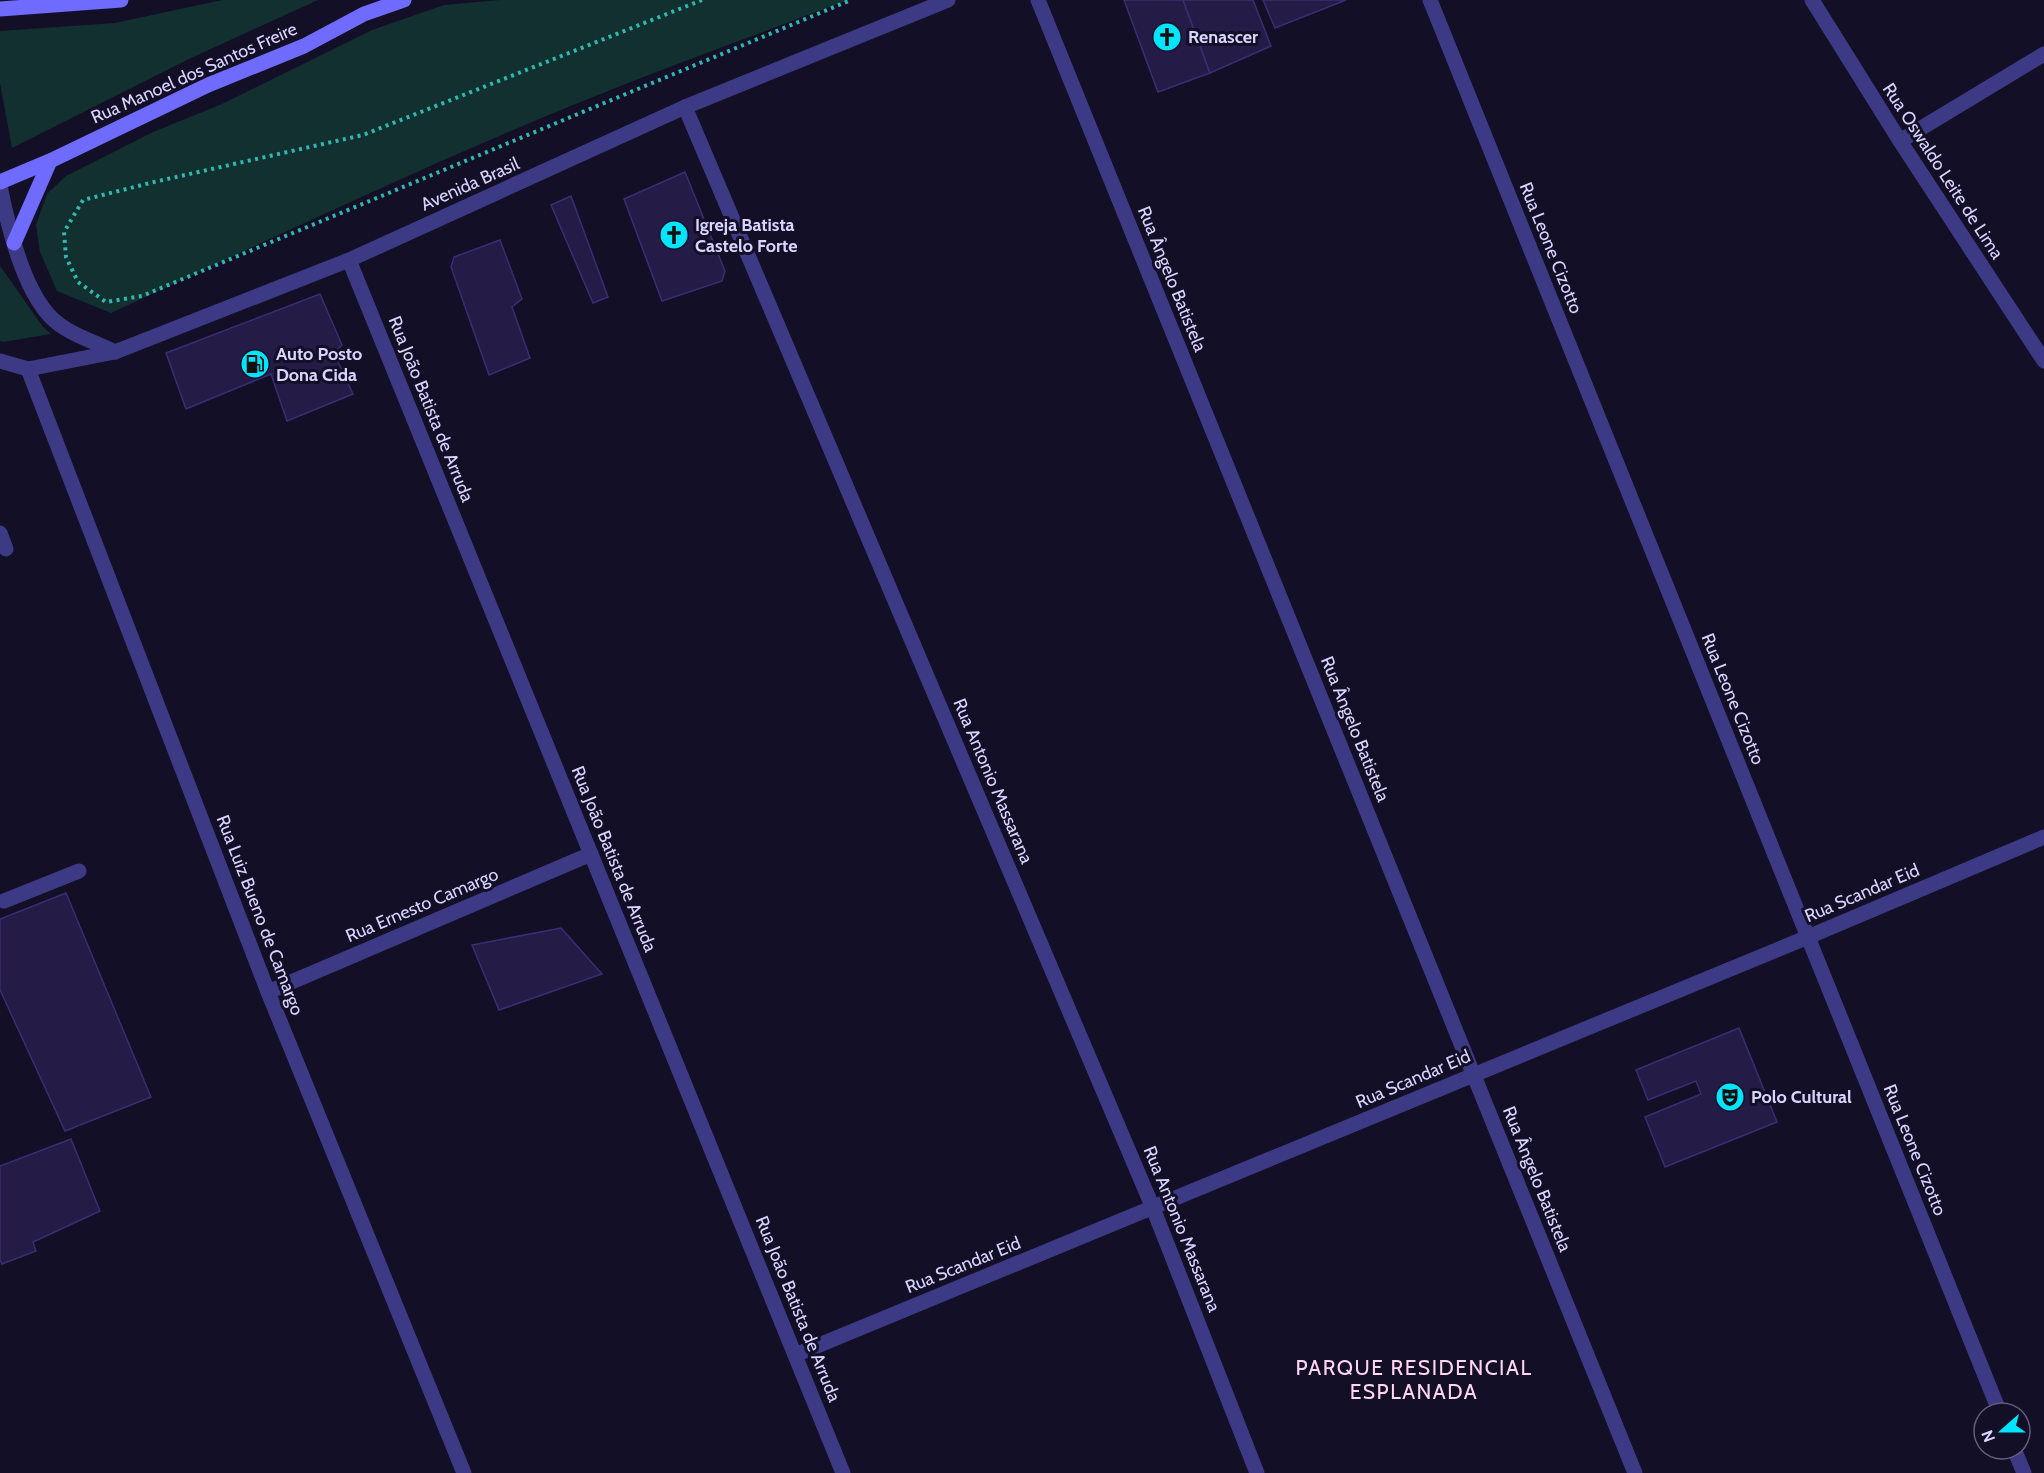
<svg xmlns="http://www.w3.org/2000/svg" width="2044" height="1473" font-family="Cabin,sans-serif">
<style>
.green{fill:#12302f}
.building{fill:#241b47;stroke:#3b2d73;stroke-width:1.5}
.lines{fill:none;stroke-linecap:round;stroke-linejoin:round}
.path{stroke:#2fb8b0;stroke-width:4;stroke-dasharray:3 4.5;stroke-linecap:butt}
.service{stroke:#3d3a85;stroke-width:15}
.minor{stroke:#3d3a85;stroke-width:15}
.tertiary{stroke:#3d3a85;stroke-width:15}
.secondary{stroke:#6f6bff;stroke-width:15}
.labels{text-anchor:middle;stroke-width:6;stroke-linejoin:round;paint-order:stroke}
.poi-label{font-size:18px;font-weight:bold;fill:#d9d4ff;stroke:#130f26;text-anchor:start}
.street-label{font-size:18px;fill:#d9d4ff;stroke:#130f26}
.quarter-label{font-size:21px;letter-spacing:1.5px;fill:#ffd6f0;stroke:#130f26}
</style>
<rect width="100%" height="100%" fill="#130f26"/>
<g class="green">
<path d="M222,0h96l-129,59 -177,89 -12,-65v-52l115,-8z"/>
<path d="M500,0h348c-114,43 -229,84 -342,133 -133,57 -264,119 -395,180l-54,-22 -17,-39 -4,-27 11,-31 19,-18 87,-44 69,-28 150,-74 72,-25z"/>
<path d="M0,266l43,61 8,7 -48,8 -3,-1z"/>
</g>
<g class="building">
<path d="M1124,0h59l27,73 -52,19z"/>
<path d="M1183,0h70l18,46 -61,27z"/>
<path d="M1263,0h83l-71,28z"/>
<path d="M685,172l40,99 -3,10 -60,20 -38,-102z"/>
<path d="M571,196l37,101 -15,6 -42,-98z"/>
<path d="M500,240l22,59 -10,8 18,51 -41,17 -38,-108 3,-10z"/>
<path d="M320,294l22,51 -8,8 19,41 -66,27 -16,-47 -85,35 -20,-56z"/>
<path d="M66,893l85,204 -86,34 -65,-141v-71z"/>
<path d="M561,928l41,46 -103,36 -27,-65z"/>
<path d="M1739,1028l38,94 -112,45 -20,-50 56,-23 -5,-13 -48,19 -12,-30z"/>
<path d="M71,1139l29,72 -67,31 3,9 -34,13 -2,-4v-94z"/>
</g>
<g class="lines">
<path class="path" d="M702,0l-339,135 -209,47 -71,18 -19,32 2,25 12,25 28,20 36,-6 709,-296"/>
<g class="service">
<path d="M0,533l6,16"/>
<path d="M4,901l75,-30"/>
</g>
<g class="minor">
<path d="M1038,0l597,1473"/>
<path d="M1430,0l570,1413"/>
<path d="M1812,0l88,141 144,220"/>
<path d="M685,107l468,1101 104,265"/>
<path d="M1900,141l144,-87"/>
<path d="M349,260l494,1213"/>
<path d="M28,369l240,623 196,481"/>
<path d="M268,992l323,-138"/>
<path d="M795,1355l1013,-418 236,-100"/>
<path d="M2014,1449l10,24"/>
</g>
<g class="tertiary">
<path d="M0,186c8,40 25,115 60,139 16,12 38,18 55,27"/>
<path d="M0,361l28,8 87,-17 234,-92 336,-153 263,-107"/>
</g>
<g class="secondary">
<path d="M0,9l121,-9"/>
<path d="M0,182l50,-21 158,-76 96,-39 60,-32 40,-14"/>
<path d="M14,243l36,-82"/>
</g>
</g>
<defs>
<g id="church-disc" transform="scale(1.5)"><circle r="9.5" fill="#00e5ff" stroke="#130f26"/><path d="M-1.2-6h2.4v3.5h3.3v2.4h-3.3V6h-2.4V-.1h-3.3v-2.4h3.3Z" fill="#111"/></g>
<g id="fuel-disc" transform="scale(1.5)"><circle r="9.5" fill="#00e5ff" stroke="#130f26"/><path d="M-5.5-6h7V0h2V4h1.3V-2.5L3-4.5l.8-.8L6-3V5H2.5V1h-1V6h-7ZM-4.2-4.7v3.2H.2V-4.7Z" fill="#111"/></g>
<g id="theatre-disc" transform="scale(1.5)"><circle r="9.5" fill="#00e5ff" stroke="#130f26"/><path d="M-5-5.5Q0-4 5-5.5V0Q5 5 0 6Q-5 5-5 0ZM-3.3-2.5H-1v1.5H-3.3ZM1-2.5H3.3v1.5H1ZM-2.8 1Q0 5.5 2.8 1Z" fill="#111"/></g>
</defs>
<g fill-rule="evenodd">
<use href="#church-disc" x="1167" y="37"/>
<use href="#church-disc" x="674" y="235"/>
<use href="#fuel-disc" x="255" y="364"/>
<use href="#theatre-disc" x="1730" y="1097"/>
</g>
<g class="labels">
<g class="poi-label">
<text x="1188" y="43">Renascer</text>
<text x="695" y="231">Igreja Batista<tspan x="695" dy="21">Castelo Forte</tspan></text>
<text x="276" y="360">Auto Posto<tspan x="276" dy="21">Dona Cida</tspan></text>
<text x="1751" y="1103">Polo Cultural</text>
</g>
<g class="street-label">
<text transform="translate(194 73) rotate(-24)" y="6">Rua Manoel dos Santos Freire</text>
<text transform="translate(1943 171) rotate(57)" y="6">Rua Oswaldo Leite de Lima</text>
<text transform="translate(470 184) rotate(-24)" y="6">Avenida Brasil</text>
<text transform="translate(1551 248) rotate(68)" y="6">Rua Leone Cizotto</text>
<text transform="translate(1172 279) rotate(68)" y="6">Rua Ângelo Batistela</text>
<text transform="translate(431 409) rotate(68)" y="6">Rua João Batista de Arruda</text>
<text transform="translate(1733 699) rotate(68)" y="6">Rua Leone Cizotto</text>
<text transform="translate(1355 729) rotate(68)" y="6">Rua Ângelo Batistela</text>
<text transform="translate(993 781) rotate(67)" y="6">Rua Antonio Massarana</text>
<text transform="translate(614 859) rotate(68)" y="6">Rua João Batista de Arruda</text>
<text transform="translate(1862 893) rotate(-23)" y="6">Rua Scandar Eid</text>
<text transform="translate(422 905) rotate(-23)" y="6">Rua Ernesto Camargo</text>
<text transform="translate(260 915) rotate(69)" y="6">Rua Luiz Bueno de Camargo</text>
<text transform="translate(1413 1079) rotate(-23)" y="6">Rua Scandar Eid</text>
<text transform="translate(1915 1150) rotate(68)" y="6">Rua Leone Cizotto</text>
<text transform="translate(1537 1179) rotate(68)" y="6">Rua Ângelo Batistela</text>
<text transform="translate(1182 1229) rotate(68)" y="6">Rua Antonio Massarana</text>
<text transform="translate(963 1265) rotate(-22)" y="6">Rua Scandar Eid</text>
<text transform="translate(798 1309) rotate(68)" y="6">Rua João Batista de Arruda</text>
</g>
<g class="quarter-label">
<text x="1414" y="1375">PARQUE RESIDENCIAL<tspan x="1414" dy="24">ESPLANADA</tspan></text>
</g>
</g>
<g transform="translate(2002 1431) rotate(249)"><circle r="28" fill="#130f26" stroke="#625e7d" stroke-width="1.5"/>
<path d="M0-4.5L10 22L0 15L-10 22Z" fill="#00e5ff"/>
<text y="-9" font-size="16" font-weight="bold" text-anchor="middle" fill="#d9d4ff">N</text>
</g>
</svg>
